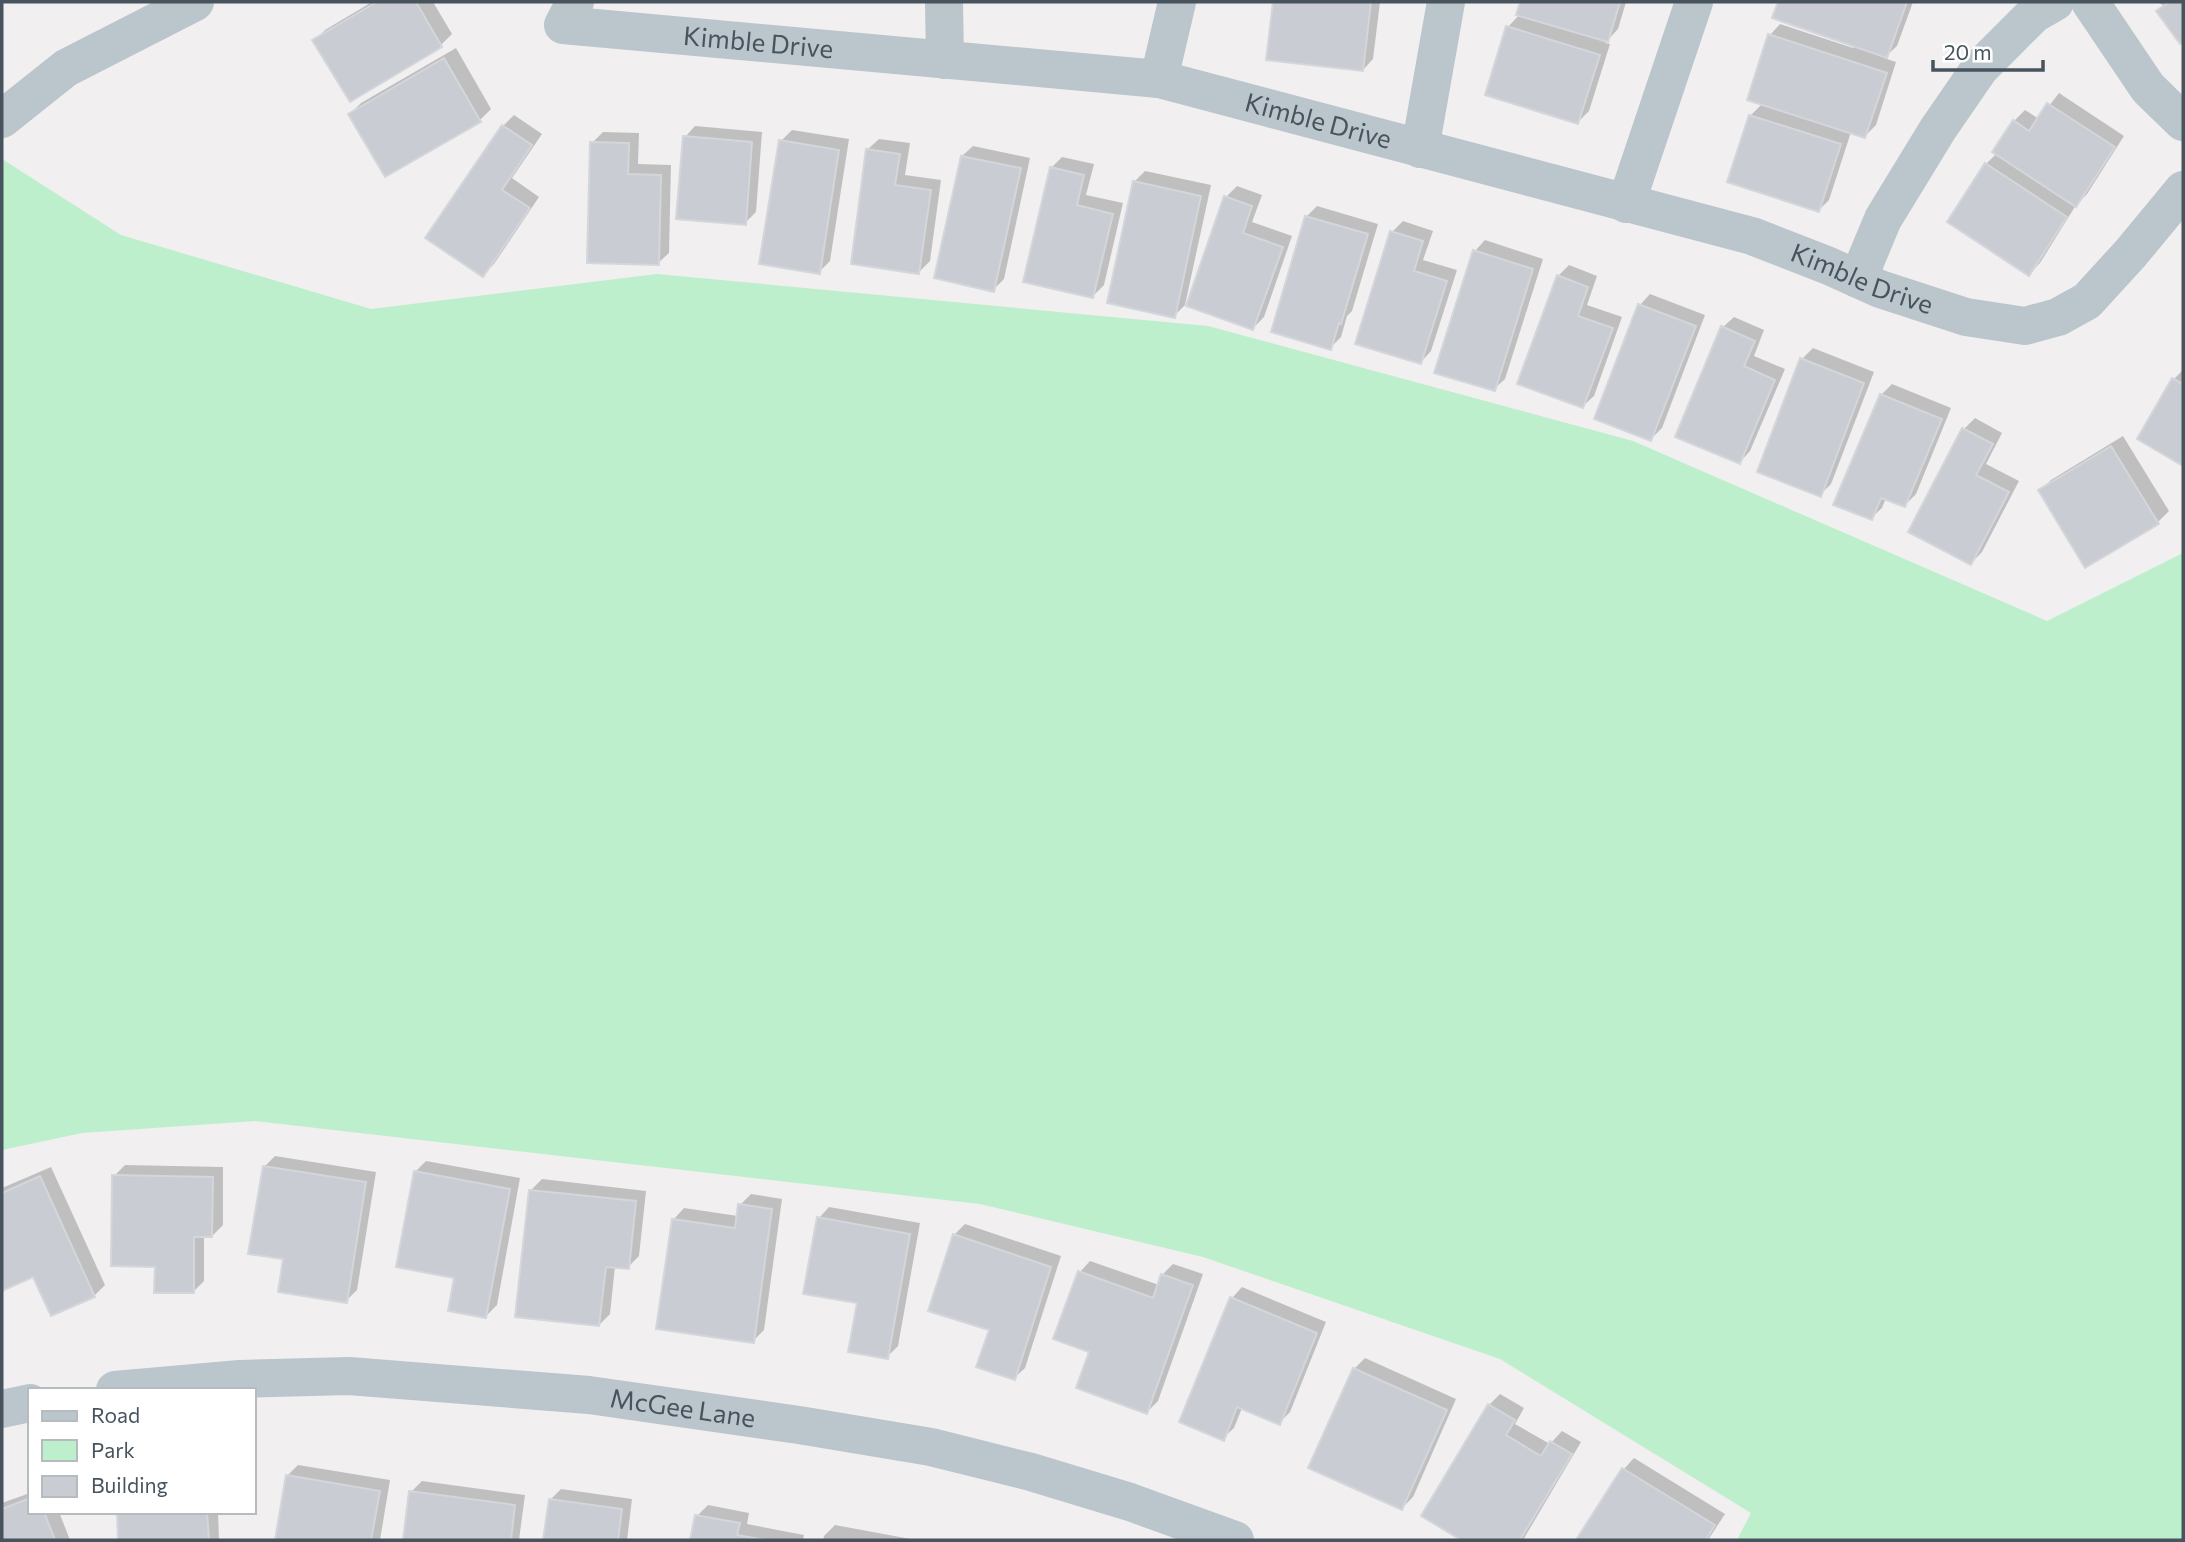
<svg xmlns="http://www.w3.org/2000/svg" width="2185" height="1542" font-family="Commissioner,sans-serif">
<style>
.green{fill:#bdefcc}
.shadow{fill:#0003}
.building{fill:#c9ccd2;stroke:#d3d6da;stroke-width:2}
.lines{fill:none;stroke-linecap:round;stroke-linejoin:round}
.minor{stroke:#bac5cc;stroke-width:38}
.labels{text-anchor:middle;stroke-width:6;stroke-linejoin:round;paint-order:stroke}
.street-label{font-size:26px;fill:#47545d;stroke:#fff}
</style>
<rect width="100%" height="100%" fill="#f1efef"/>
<path class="green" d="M2,159l119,76 250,74 286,-35 551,52 425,115 414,180 136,-68v987h-446l14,-27 -251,-154 -297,-102 -223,-53 -725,-83 -173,12 -80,17z"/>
<g class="shadow">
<path d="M372,2h61l19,32 -11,11 -91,55 -35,-59 10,-11z"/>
<path d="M1275,2h105l-7,57 -10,11 -95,-12z"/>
<path d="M1521,2h105l-8,27 -13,14 5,1 -21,67 -11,11 -70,-95 12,-13h-2z"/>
<path d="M1780,2h133l-16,44 -13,12 12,4 -20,63 -11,11 -14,-4 -22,68 -10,10 -69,-94 13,-13 7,-68 10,-11 73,24 1,-3 -79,-29z"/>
<path d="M2158,2h25v37l-3,2 -16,-35z"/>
<path d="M456,48l35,61 -11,11 -95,55 -35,-61 11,-11z"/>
<path d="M2059,93l65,43 -37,58 -11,11 -36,58 -11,11 -43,-110 11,-11 17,-32 11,-11 14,9z"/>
<path d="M514,115l28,19 -30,44 27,19 -45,67 -11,11 20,-149z"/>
<path d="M695,126l67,6 -6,80 -11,11 -60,-86z"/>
<path d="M792,130l57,9 -19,122 -11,11 -38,-131z"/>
<path d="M603,132l36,1 -1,31 33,1 -2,88 -11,10 -66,-120z"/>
<path d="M879,139l31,4 -5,32 36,5 -11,81 -11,11 -51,-123z"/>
<path d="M973,146l57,12 -26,121 -11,11 -31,-134z"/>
<path d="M1062,157l32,7 -8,31 37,8 -19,82 -11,11 -42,-128z"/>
<path d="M1145,171l66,14 -26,120 -11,11 -40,-134z"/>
<path d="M1237,186l25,9 -10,27 40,14 -28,81 -11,11 -65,-23 38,-108z"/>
<path d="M1317,206l61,18 -26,87 -5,5 -6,21 -11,11 -24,-131z"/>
<path d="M1403,221l30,10 -10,29 34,10 -26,81 -10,11 -29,-130z"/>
<path d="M1485,240l58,19 -38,120 -11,10 -19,-138z"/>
<path d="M1569,265l28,11 -10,29 35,12 -28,79 -11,10 -25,-130z"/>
<path d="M1650,294l55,21 -43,113 -11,11 -11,-134z"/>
<path d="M1734,317l30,13 -10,26 31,13 -35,82 -10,11 -17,-135z"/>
<path d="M1813,348l61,24 -43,112 -11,11 -18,-136z"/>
<path d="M2183,370v94l-44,-26 35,-59z"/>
<path d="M1892,384l59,24 -35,86 -11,11 -19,-7 -4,10 -11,10 10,-123z"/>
<path d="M1975,418l27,15 -16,31 33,17 -37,71 -11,11 -61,-31 54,-103z"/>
<path d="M2123,436l46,75 -11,11 -118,-31 11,-11z"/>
<path d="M275,1156l101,16 -19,118 -11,11 -61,-44 -21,-90z"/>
<path d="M426,1161l94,17 -23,127 -11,11 -30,-39 -41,-105z"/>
<path d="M125,1165l98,2v58l-11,11h-8v45l-11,11 -79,-116z"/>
<path d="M51,1167l54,118 -11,11 -60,-21 -32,14v-101z"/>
<path d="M542,1179l104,12 -7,65 -11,11 -13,-1 -5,48 -11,11 -68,-135z"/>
<path d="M751,1194l31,5 -18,131 -11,11 -79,-122 10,-11 54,8 2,-11z"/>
<path d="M829,1207l91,16 -22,123 -11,11 -68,-139z"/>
<path d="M965,1224l96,32 -36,112 -11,10 -23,-49 -37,-94z"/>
<path d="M1090,1261l69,24 3,-10 11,-11 30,10 -45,127 -11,11 -55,-61 -12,-79z"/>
<path d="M1242,1287l84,35 -36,90 -11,11 -37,-15 -8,20 -11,10 9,-140z"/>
<path d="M1365,1358l91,41 -43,98 -11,11 -48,-139z"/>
<path d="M1500,1394l24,14 -9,16 35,20 12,-13 19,11 -58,98h-59l-41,-24 66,-111z"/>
<path d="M1634,1458l91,56 -17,26h-129l45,-71z"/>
<path d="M298,1465l92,15 -10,60h-103l10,-64z"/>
<path d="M422,1481l103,14 -6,45h-114l6,-48z"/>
<path d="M561,1489l71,10 -5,41h-82l5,-40z"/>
<path d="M30,1493v19h29l11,28h-68v-37z"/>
<path d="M708,1505l41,8 -2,11 57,11 -1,5h-114l4,-4 4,-20z"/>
<path d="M118,1512h100l1,28h-99z"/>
<path d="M835,1525l81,15h-93l1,-4z"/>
</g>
<g class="building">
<path d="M377,2h39l26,45 -92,55 -38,-62z"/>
<path d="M1273,2h98l-8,69 -97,-11z"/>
<path d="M1520,2h100l-12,40 -92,-27z"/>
<path d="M1778,2h129l-20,56 -115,-40z"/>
<path d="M2169,2h14v40l-3,2 -24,-33z"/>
<path d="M1506,26l94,29 -22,69 -93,-29z"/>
<path d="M1768,34l119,39 -22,65 -118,-38z"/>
<path d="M444,58l37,64 -96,55 -37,-63z"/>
<path d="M2047,103l68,44 -39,60 -84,-55 21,-32 16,11z"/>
<path d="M1749,115l92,29 -22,68 -92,-30z"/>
<path d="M502,125l30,20 -30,45 28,18 -47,69 -58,-39z"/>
<path d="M683,136l69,6 -6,83 -70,-6z"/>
<path d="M779,140l60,10 -19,124 -61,-10z"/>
<path d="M590,142l39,1 -1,31 33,1 -2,90 -72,-2z"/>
<path d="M866,149l34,5 -5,31 36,5 -12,84 -68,-10z"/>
<path d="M961,156l60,12 -27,124 -60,-14z"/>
<path d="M1985,163l82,54 -38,59 -82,-54z"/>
<path d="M1050,167l34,8 -7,30 36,9 -20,84 -70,-16z"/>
<path d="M1133,181l68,15 -26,122 -68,-15z"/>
<path d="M1224,196l28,10 -9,27 40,14 -30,83 -67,-24z"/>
<path d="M1305,216l63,18 -27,90 -2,-1 -8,27 -60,-18z"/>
<path d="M1390,231l33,10 -9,30 33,10 -26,83 -66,-20z"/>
<path d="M1473,250l60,19 -38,122 -61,-18z"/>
<path d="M1557,275l31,12 -10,29 35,12 -30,80 -66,-24z"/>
<path d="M1638,304l58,22 -45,115 -57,-22z"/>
<path d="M1721,326l34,15 -11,25 31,14 -35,84 -65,-27z"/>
<path d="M1800,358l64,25 -43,114 -64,-25z"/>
<path d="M2172,378l11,6v82l-46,-27z"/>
<path d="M1880,394l62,25 -37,88 -24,-9 -9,22 -39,-15z"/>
<path d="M1962,428l31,16 -17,31 33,17 -38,73 -63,-33z"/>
<path d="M2111,446l48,78 -74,44 -47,-78z"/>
<path d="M263,1166l103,16 -19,121 -69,-11 5,-33 -35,-5z"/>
<path d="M414,1171l96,18 -24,129 -38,-7 6,-33 -58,-11z"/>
<path d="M112,1175l101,2 -1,60h-18v56h-40l1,-26 -44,-1z"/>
<path d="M40,1176l55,121 -44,19 -18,-39 -31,14v-98z"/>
<path d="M529,1190l107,11 -7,68 -23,-2 -7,59 -84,-9z"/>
<path d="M738,1204l34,5 -18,134 -98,-14 16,-110 63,9z"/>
<path d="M817,1217l93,17 -22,125 -40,-7 9,-49 -54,-9z"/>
<path d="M953,1234l98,33 -36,113 -39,-13 13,-37 -61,-19z"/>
<path d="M1078,1271l75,27 8,-24 32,11 -46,129 -71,-26 13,-36 -36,-13z"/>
<path d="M1230,1297l87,36 -37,92 -43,-18 -13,34 -45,-19z"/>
<path d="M1353,1368l94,42 -45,100 -94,-42z"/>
<path d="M1488,1404l27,16 -9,15 35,21 9,-15 22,13 -52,86h-59l-40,-24z"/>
<path d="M1622,1468l93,57 -9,15h-130z"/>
<path d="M286,1475l94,16 -9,49h-96z"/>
<path d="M409,1491l106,14 -4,35h-108z"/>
<path d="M30,1498v14h14l11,28h-53v-31z"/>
<path d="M549,1499l73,10 -4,31h-75z"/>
<path d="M117,1512h90l2,28h-91z"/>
<path d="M695,1515l45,8 -3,12 29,5h-76z"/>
</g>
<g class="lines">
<g class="minor">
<path id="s1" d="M575,2l-12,23 596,54 593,157 77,30 51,23 86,28 59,9 33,-9 29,-16 43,-47 53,-64"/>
<path d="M944,2l1,58"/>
<path d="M2090,2l58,86 35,34"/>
<path d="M1159,79l18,-77"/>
<path d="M2,119l64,-51 129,-66"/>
<path d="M1420,149l26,-147"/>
<path d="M1626,204l68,-202"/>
<path d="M1858,279l25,-60 55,-90 42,-61 54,-54 21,-12"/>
<path id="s2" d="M115,1390l125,-11 109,-3 240,19 210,30 132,22 100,25 99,30 105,38"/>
<path d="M2,1409l28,-6"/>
</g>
</g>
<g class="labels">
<g class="street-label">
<text dy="9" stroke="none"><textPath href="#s1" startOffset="222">Kimble Drive</textPath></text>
<text dy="9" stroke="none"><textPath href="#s1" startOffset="789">Kimble Drive</textPath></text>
<text dy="9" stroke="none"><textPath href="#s1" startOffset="1356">Kimble Drive</textPath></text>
<text dy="9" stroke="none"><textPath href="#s2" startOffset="570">McGee Lane</textPath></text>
</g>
</g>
<rect width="2185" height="1542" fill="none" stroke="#47545d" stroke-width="7"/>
<rect x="28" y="1388" width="228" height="126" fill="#ffffff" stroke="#b5bbbe" stroke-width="2"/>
<rect x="42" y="1411" width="35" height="10" fill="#bac5cc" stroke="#b5bbbe" stroke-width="2"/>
<text x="91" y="1423" font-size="21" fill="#47545d">Road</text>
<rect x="42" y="1440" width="35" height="21" fill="#bdefcc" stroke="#b5bbbe" stroke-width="2"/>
<text x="91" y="1458" font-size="21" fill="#47545d">Park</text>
<rect x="42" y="1476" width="35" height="21" fill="#c9ccd2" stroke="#b5bbbe" stroke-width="2"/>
<text x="91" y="1493" font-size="21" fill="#47545d">Building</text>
<path d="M1933 60v10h110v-10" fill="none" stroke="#47545d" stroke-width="3.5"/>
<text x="1944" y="60" font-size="21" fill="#47545d" stroke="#ffffff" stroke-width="5" paint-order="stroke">20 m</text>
</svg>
